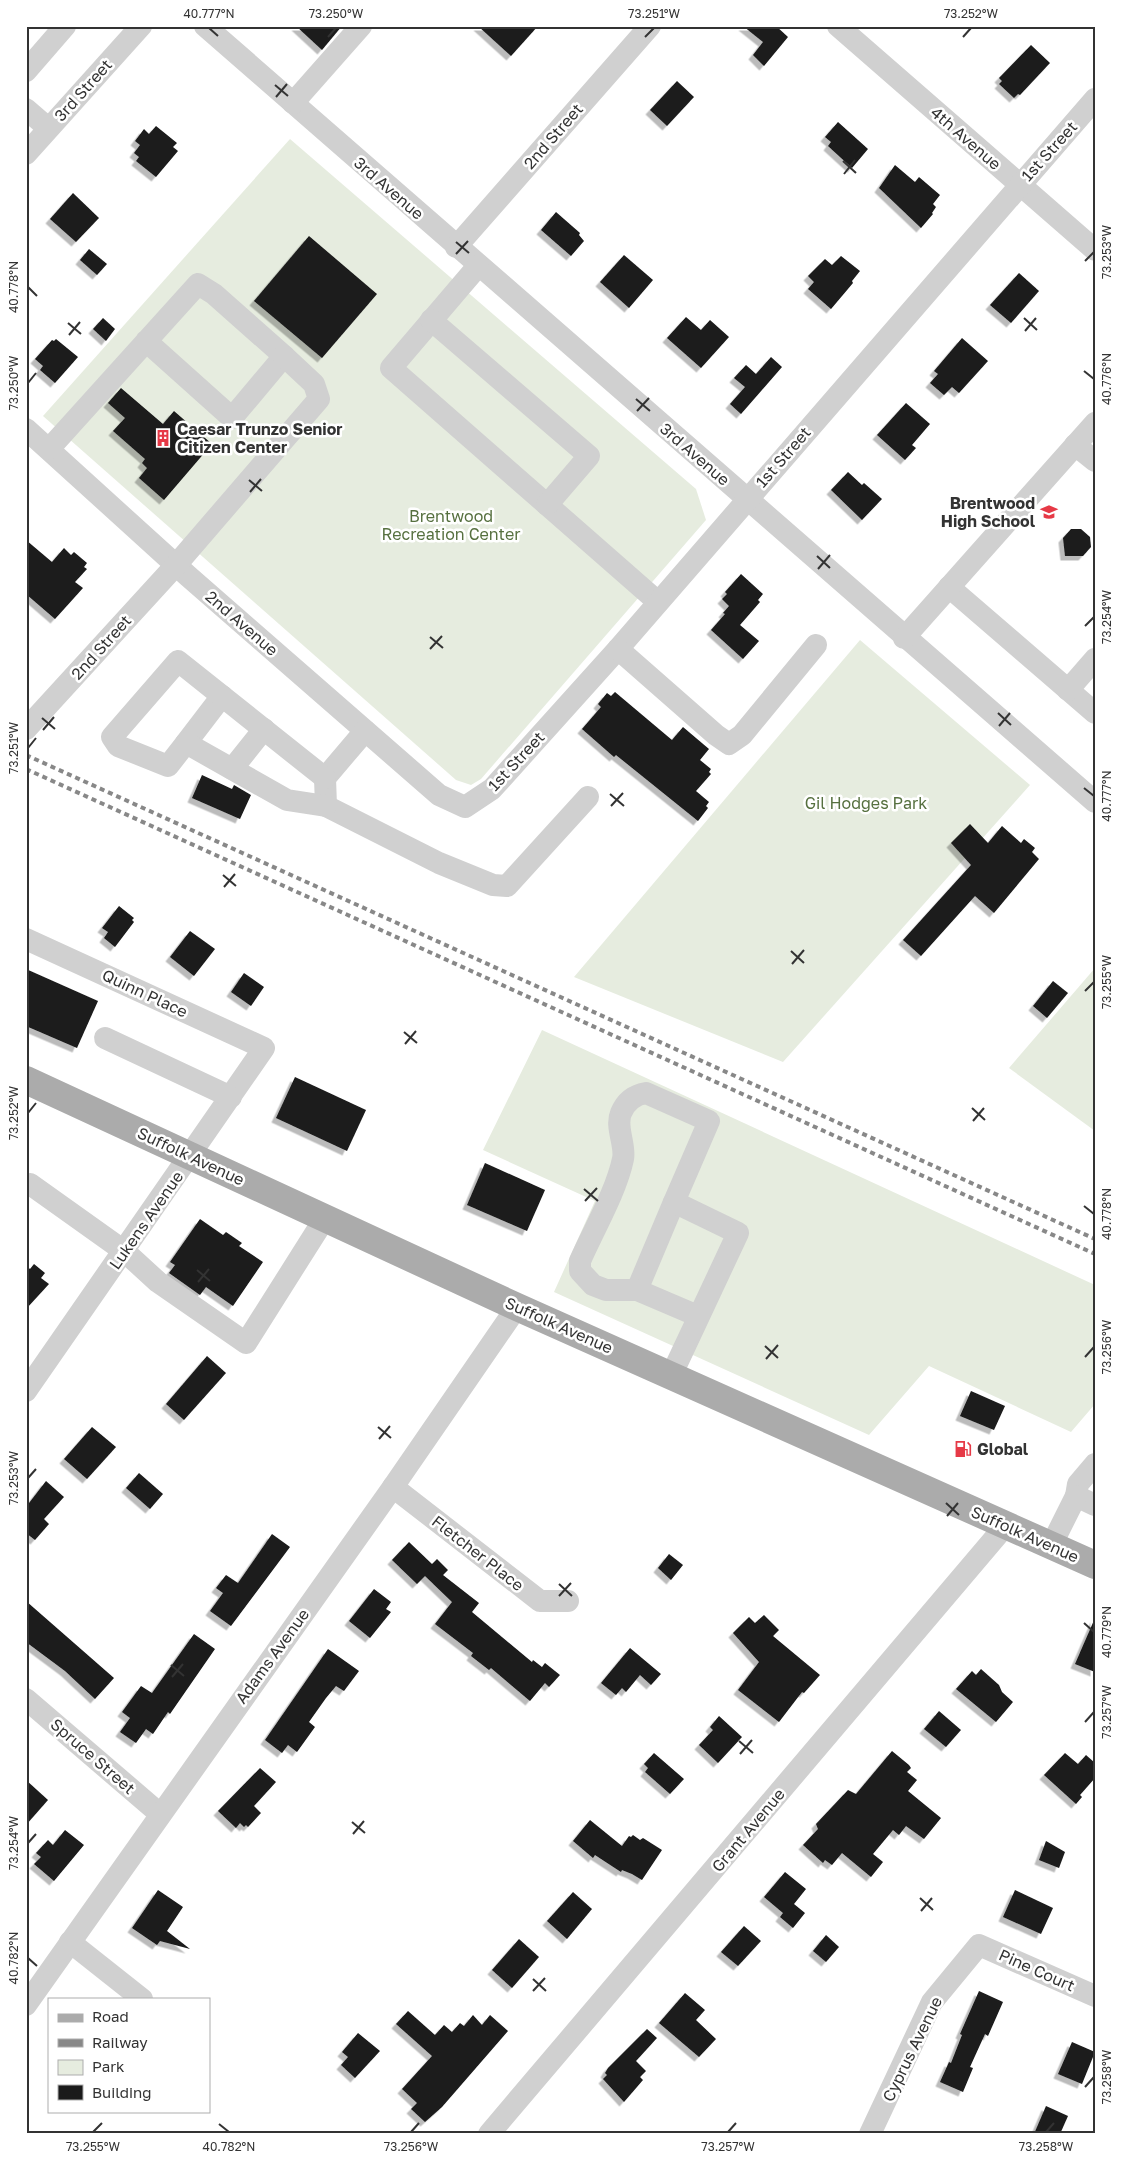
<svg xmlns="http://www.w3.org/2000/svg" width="1121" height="2160" font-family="'Golos Text',sans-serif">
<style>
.green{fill:#e6ecdf}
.building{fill:#1a1a1a;filter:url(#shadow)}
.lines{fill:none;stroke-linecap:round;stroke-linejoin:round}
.minor{stroke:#d0d0d0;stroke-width:22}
.major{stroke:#ababab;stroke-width:28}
.rail{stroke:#888;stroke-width:4;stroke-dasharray:5 4;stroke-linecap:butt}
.ticks{fill:none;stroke:#333;stroke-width:2}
.labels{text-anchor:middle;stroke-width:5;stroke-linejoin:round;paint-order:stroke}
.street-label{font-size:16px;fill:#333;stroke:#fff}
.poi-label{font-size:16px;font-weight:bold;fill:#333;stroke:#fff;text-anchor:start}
.park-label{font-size:16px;fill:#56703f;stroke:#fff}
.neatline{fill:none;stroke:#333;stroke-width:2}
.ticks-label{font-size:12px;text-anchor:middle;fill:#333}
</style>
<defs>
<filter id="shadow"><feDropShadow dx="-4.5" dy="4.5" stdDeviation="0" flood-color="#0004"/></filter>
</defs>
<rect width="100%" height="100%" fill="#fff"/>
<g class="green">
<path d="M290,139l406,350 10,31 -225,259 -10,6 -15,-5 -413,-364z"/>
<path d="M860,640l170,145 -247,277 -209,-85z"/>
<path d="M1095,968v163l-86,-63z"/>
<path d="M542,1030l553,255v119l-24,28 -142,-66 -60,69 -315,-143 41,-91 -112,-51z"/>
</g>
<g class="building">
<path d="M296,26h46l-20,24z"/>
<path d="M478,26h60l-27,30z"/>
<path d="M743,26h33l12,11 -24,29 -11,-11 10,-13z"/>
<path d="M1031,45l19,18 -30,32 -2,-1 -4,4 -15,-14 3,-3 -3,-3z"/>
<path d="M677,81l17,16 -27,29 -17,-16z"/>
<path d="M838,122l30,27 -16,19 -24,-22 3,-4 -6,-5z"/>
<path d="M156,126l21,17 -4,4 5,4 -22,26 -20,-16 3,-4 -5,-4 6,-8 -5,-4 9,-12 5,5z"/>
<path d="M895,165l20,17 4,-5 21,18 -7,9 3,3 -4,6 1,1 -12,14 -42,-40z"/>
<path d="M73,193l26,25 -23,24 -26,-23z"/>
<path d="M556,212l24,21 -1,2 5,6 -13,15 -30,-26z"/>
<path d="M309,236l68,58 -55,64 -68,-57z"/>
<path d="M89,249l18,15 -10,11 -17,-15z"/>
<path d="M624,255l29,25 -24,28 -29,-26z"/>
<path d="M841,256l19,15 -8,10 1,2 -22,26 -23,-20 6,-7 -6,-6 17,-17 7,6z"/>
<path d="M1019,273l20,18 -28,32 -21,-18z"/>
<path d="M686,317l15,13 9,-10 19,17 -28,31 -34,-30z"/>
<path d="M103,318l12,11 -9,12 -13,-12z"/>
<path d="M962,338l26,23 -29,32 -7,-6 -8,8 -14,-12 8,-9 -4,-3z"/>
<path d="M56,339l22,18 -23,26 -15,-13 3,-4 -8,-7 17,-19 2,1z"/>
<path d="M771,357l11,10 -41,47 -11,-10 15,-17 -11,-9 12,-13 10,9z"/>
<path d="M121,388l42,36 11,-13 38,33 -48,56 -25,-22 8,-10 -5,-5 3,-4 -32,-28 12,-13 -17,-15z"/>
<path d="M906,403l24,21 -18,21 4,3 -11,12 -28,-25z"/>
<path d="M848,472l14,13 2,-2 18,16 -20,21 -31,-30z"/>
<path d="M1071,529h10l9,8 1,10 -8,9h-18l-2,-18z"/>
<path d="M26,540l26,22 12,-14 7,7 3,-3 13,11 -3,4 3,2 -12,13 8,6 -28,31 -29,-25z"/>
<path d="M741,574l22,20 -5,6 2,2 -20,23 19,16 -16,18 -32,-29 14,-16 -2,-1 6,-7 -7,-7 5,-5 -2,-2z"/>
<path d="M615,692l57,48 11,-13 26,22 -9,11 11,9 -2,3 2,2 -15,17 13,11 -3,4 2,2 -10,13 -82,-66 -2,2 -32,-28 19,-22 -3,-3 9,-11 4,3z"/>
<path d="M202,775l30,14 2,-4 17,10 -11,24 -48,-21z"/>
<path d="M970,824l18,19 14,-17 19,17 3,-4 11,9 -3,4 7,7 -45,54 -19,-17 -54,60 -18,-16 68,-75 -20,-22z"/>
<path d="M119,906l15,12 -2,2 2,2 -19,25 -11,-9 4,-6 -6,-4z"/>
<path d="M190,931l25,18 -21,27 -24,-19z"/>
<path d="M26,969l72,32 -21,47 -51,-22z"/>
<path d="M244,973l20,14 -13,19 -20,-14z"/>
<path d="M1053,981l15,12 -21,25 -14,-12z"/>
<path d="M295,1077l71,33 -19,41 -71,-33z"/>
<path d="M485,1163l60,27 -18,41 -60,-26z"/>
<path d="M200,1219l23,16 3,-3 16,11 -3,3 24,16 -30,44 -27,-19 -6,8 -31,-22 6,-8 -5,-3z"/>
<path d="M34,1264l11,9 -4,5 8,6 -23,25v-43l4,3z"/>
<path d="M207,1356l19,17 -42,47 -18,-16z"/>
<path d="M971,1391l34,15 -11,24 -34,-14z"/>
<path d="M92,1427l24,20 -29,32 -23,-20z"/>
<path d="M139,1473l24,21 -13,15 -24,-21z"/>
<path d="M46,1481l18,16 -20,22 5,5 -14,16 -9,-7v-26z"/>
<path d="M272,1534l18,13 -59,79 -21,-15 13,-18 -7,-5 10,-13 12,8z"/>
<path d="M409,1542l23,22 5,-5 11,11 -5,5 36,28 -7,9 60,50 1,-2 9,7 3,-4 15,12 -11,12 -4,-4 -15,18 -39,-33 -2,2 -18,-14 2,-3 -38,-29 17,-22 -27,-26 -8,8 -25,-24z"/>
<path d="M669,1554l14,11 -12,15 -13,-12z"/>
<path d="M374,1589l17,13 -5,7 5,3 -21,26 -21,-17z"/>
<path d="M26,1601l88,77 -19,21 -30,-28 -39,-29z"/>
<path d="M764,1615l15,15 -6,6 47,39 -16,18 -2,-1 -23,30 -41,-32 21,-28 -26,-29 16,-16 6,6z"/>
<path d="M1095,1618v54l-20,-8z"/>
<path d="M194,1634l21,15 -45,65 -2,-2 -15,22 -7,-5 -10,14 -16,-11 10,-14 -8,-6 19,-26 11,7z"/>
<path d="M630,1648l31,26 -10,11 -11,-10 -14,17 -4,-4 -6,7 -15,-12z"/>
<path d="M328,1649l31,22 -15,20 -8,-5 -10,12 -17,24 6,5 -18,25 -9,-7 -6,8 -17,-13z"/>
<path d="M981,1669l18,16 3,7 11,10 -17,20 -40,-33 16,-18 4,4z"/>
<path d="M939,1711l22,19 -15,17 -22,-18z"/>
<path d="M719,1716l23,21 -24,26 -19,-18 14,-15 -3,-3z"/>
<path d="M892,1751l17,14 2,3 -4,4 10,8 -9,11 33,27 -17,21 -18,-13 -7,9 -6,-5 -20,24 10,8 -12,15 -29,-24 -10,12 -7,-5 -2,3 -20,-18 15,-16 -2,-5 32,-34 8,4z"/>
<path d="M654,1753l30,26 -14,15 -25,-22 3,-4 -4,-4z"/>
<path d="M1065,1753l13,11 8,-9 9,8v15l-15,17 2,2 -6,7 -32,-29z"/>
<path d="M260,1768l16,14 -22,24 7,7 -13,14 -2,-2 -2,2 -4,-4 -4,5 -18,-17z"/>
<path d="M26,1780l22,20 -22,25z"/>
<path d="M590,1820l32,26 7,-10 2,1 2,-2 7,5 3,-2 19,12 -20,30 -10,-6 -10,-4 -1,2 -26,-17 -2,3 -20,-17z"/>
<path d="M65,1830l19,15 -30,36 -20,-17 7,-7 -5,-4 12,-13 5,5z"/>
<path d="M1046,1841l19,11 -6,16 -20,-8z"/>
<path d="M785,1872l21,17 -12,15 11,9 -12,15 -13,-11 3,-4 -19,-16z"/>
<path d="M158,1890l25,17 -16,24 23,18 -30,-8 -3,4 -25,-17z"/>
<path d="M1015,1890l38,18 -12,26 -38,-17z"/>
<path d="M573,1892l19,17 -25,30 -20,-18z"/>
<path d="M744,1926l17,15 -23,25 -17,-14z"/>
<path d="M826,1935l13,12 -13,15 -13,-11z"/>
<path d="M519,1939l20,18 -27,31 -20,-18z"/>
<path d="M979,1991l24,11 -15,34 -3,-2 -15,33 3,1 -10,24 -23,-10 9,-20 2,1 11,-28 -2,-1z"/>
<path d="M685,1993l20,17 -9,10 20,19 -17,18 -40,-34z"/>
<path d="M408,2011l27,24 9,-10 8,7 8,-9 4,3 9,-11 9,10 8,-10 18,16 -66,76 -17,15 -14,-13 6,-6 -15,-14 30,-33 -36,-32z"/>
<path d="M647,2029l10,9 -21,23 10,10 -6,6 3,3 -19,22 -21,-23 4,-4 -2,-2 3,-5z"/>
<path d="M358,2033l22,18 -25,27 -14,-13 7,-8 -6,-5z"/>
<path d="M1072,2042l23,10 -13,32 -24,-10z"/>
<path d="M1046,2106l22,10 -8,18h-26z"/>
</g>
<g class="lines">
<g class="minor">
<path d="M205,26l890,776"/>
<path d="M838,26l257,224"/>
<path d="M26,71l39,-45"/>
<path d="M293,103l68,-77"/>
<path d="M26,109l22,19"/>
<path d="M26,154l115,-128"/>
<path d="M456,247l194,-221"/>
<path d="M478,266l-87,102 267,234"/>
<path d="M431,320l158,136 -42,49"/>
<path d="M26,429l162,147 251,219 26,12 27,-18 126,-140 477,-550"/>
<path d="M1075,445l20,16"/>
<path d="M49,449l149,-165 16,10 70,62 -52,62 -86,-77"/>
<path d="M949,587l146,126"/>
<path d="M904,638l191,-215"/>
<path d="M618,649l98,86 13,9 13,-9 74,-90"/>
<path d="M1068,690l27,-31"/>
<path d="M26,729l150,-164 143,-166 -5,-15 -30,-28"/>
<path d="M365,731l-40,47 1,28 113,57 54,22 14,1 81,-89"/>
<path d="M186,743l36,-47"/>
<path d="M232,769l32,-40"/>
<path d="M325,778l-147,-117 -66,76 6,9 50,20 18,-23 101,57 39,6"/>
<path d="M26,939l238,109 -238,343"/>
<path d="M105,1038l126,59"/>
<path d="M26,1185l4,-1 94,67 34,31 88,61 79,-125"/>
<path d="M637,1290l37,-88"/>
<path d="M671,1376l67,-143 -64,-31 35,-81 -63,-28c-12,2 -20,8 -25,20 -6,14 5,32 2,46 -7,33 -29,70 -43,102v10l13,14 13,5h31l61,26"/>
<path d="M1095,1464l-17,20 -2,12 19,9"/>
<path d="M393,1487l147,114h28"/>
<path d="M1051,1546l25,-50"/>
<path d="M26,1699l134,115"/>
<path d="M70,1942l72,57"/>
<path d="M26,2005l367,-518 124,-180"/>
<path d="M489,2134l517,-609"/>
<path d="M870,2134l62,-132 47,-57 116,51"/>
</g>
<path class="major" d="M26,1080l491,227 578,258"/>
<g class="rail">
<path d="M26,755l1069,484"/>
<path d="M26,769l1069,485"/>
</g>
</g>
<path class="ticks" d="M209,28l9,8M328,37l8,-9M645,37l9,-9M963,37l8,-9M275,85l13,11M276,97l11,-13M843,161l13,12M844,174l11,-14M456,242l13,11M456,254l12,-13M1085,261l9,-9M28,287l9,9M1024,318l13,12M68,323l13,11M1025,331l11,-13M69,335l11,-13M1084,371l10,8M28,383l8,-10M636,399l14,12M637,411l12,-13M249,480l13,11M250,492l11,-13M817,556l13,12M818,569l12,-14M1085,626l9,-9M430,637l13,11M430,649l12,-13M998,713l13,12M42,718l13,11M999,726l11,-13M43,730l11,-13M28,748l8,-10M1084,788l10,8M610,794l14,12M611,806l12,-13M223,875l13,11M224,887l11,-13M791,951l13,12M792,964l12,-14M1085,991l9,-9M404,1032l13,11M405,1044l11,-13M972,1108l13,12M28,1113l8,-10M973,1121l11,-13M584,1189l14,12M585,1201l12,-13M1084,1206l10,8M197,1270l13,11M198,1282l11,-13M765,1346l13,12M1085,1357l9,-10M766,1359l12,-14M378,1427l13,11M379,1439l11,-13M28,1478l8,-9M946,1503l13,12M947,1516l11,-13M559,1584l13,12M559,1596l12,-13M1084,1623l10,9M171,1665l13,11M172,1677l11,-13M1085,1722l9,-10M739,1741l14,12M740,1754l12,-14M352,1822l13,11M353,1834l11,-13M28,1843l8,-9M920,1898l13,12M921,1911l11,-13M28,1958l9,8M533,1979l13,12M533,1991l12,-13M1085,2087l9,-10M219,2124l10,8M93,2132l9,-9M411,2132l8,-9M728,2132l8,-9M1046,2132l8,-9"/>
<defs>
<g id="building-bare" transform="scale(1.35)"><path d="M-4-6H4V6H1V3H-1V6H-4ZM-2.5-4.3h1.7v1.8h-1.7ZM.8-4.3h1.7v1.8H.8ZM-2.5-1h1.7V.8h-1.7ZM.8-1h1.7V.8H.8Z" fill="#e63946" stroke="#fff" stroke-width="2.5" paint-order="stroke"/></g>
<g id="school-bare" transform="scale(1.35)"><path d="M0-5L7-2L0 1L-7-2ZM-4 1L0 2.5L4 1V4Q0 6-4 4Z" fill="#e63946" stroke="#fff" stroke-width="2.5" paint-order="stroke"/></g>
<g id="fuel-bare" transform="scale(1.35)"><path d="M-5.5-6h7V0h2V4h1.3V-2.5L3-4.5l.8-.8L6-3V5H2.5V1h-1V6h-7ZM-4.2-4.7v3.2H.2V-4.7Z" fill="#e63946" stroke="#fff" stroke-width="2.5" paint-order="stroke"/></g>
</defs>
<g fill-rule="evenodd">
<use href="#building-bare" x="163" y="438"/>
<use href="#school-bare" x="1049" y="512"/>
<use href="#fuel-bare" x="963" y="1449"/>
</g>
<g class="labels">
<g class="street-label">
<text transform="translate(83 90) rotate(-48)" y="6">3rd Street</text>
<text transform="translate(553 136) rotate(-49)" y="6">2nd Street</text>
<text transform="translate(966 138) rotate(41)" y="6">4th Avenue</text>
<text transform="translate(1049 151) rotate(-48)" y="6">1st Street</text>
<text transform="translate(389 188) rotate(41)" y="6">3rd Avenue</text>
<text transform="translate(695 454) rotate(41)" y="6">3rd Avenue</text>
<text transform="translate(783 457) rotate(-49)" y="6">1st Street</text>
<text transform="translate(242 623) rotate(41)" y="6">2nd Avenue</text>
<text transform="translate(101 647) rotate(-48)" y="6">2nd Street</text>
<text transform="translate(516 761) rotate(-47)" y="6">1st Street</text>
<text transform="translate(145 993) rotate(25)" y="6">Quinn Place</text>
<text transform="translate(191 1156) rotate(25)" y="6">Suffolk Avenue</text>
<text transform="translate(146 1220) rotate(-55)" y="6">Lukens Avenue</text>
<text transform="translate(559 1325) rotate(24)" y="6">Suffolk Avenue</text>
<text transform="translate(1025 1534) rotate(24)" y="6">Suffolk Avenue</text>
<text transform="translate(478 1553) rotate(38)" y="6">Fletcher Place</text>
<text transform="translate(272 1656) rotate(-54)" y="6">Adams Avenue</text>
<text transform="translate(93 1756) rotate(41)" y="6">Spruce Street</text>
<text transform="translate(748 1830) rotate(-50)" y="6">Grant Avenue</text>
<text transform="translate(1037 1970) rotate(24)" y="6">Pine Court</text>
<text transform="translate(912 2049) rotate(-64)" y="6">Cyprus Avenue</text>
</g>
<g class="poi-label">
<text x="177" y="435">Caesar Trunzo Senior<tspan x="177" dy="18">Citizen Center</tspan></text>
<text x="1035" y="509" text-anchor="end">Brentwood<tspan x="1035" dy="18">High School</tspan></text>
<text x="977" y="1455">Global</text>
</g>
<g class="park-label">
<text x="451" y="522">Brentwood<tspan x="451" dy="18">Recreation Center</tspan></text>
<text x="866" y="809">Gil Hodges Park</text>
</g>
</g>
<rect width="1121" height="2160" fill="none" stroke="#ffffff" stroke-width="55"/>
<rect x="48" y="1998" width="162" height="115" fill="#ffffff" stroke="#adadad"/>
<rect x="58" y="2014" width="25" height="8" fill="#ababab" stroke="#adadad"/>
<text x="92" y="2022" font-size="15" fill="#333333">Road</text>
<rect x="58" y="2039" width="25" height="8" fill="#888888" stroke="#adadad"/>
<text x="92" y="2048" font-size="15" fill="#333333">Railway</text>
<rect x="58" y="2060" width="25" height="15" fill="#e6ecdf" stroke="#adadad"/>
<text x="92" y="2072" font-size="15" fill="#333333">Park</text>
<rect x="58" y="2085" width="25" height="15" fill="#1a1a1a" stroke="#adadad"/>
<text x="92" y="2098" font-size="15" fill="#333333">Building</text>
<rect x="28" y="28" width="1066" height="2104" class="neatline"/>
<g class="ticks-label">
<text x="209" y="18">40.777°N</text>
<text x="336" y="18">73.250°W</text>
<text x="654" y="18">73.251°W</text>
<text x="971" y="18">73.252°W</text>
<text transform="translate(1107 252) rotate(-90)" y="4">73.253°W</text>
<text transform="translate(14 287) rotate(-90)" y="4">40.778°N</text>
<text transform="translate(1107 379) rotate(-90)" y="4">40.776°N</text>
<text transform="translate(14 383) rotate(-90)" y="4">73.250°W</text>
<text transform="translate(1107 617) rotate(-90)" y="4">73.254°W</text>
<text transform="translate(14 748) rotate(-90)" y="4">73.251°W</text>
<text transform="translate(1107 796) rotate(-90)" y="4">40.777°N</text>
<text transform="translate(1107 982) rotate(-90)" y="4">73.255°W</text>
<text transform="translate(14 1113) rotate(-90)" y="4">73.252°W</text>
<text transform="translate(1107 1214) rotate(-90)" y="4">40.778°N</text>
<text transform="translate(1107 1347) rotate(-90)" y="4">73.256°W</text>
<text transform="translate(14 1478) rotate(-90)" y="4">73.253°W</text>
<text transform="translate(1107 1632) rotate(-90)" y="4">40.779°N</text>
<text transform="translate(1107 1712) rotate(-90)" y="4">73.257°W</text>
<text transform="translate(14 1843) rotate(-90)" y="4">73.254°W</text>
<text transform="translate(14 1958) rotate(-90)" y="4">40.782°N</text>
<text transform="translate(1107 2077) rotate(-90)" y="4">73.258°W</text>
<text x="93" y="2151">73.255°W</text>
<text x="229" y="2151">40.782°N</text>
<text x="411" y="2151">73.256°W</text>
<text x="728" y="2151">73.257°W</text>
<text x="1046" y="2151">73.258°W</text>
</g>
</svg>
